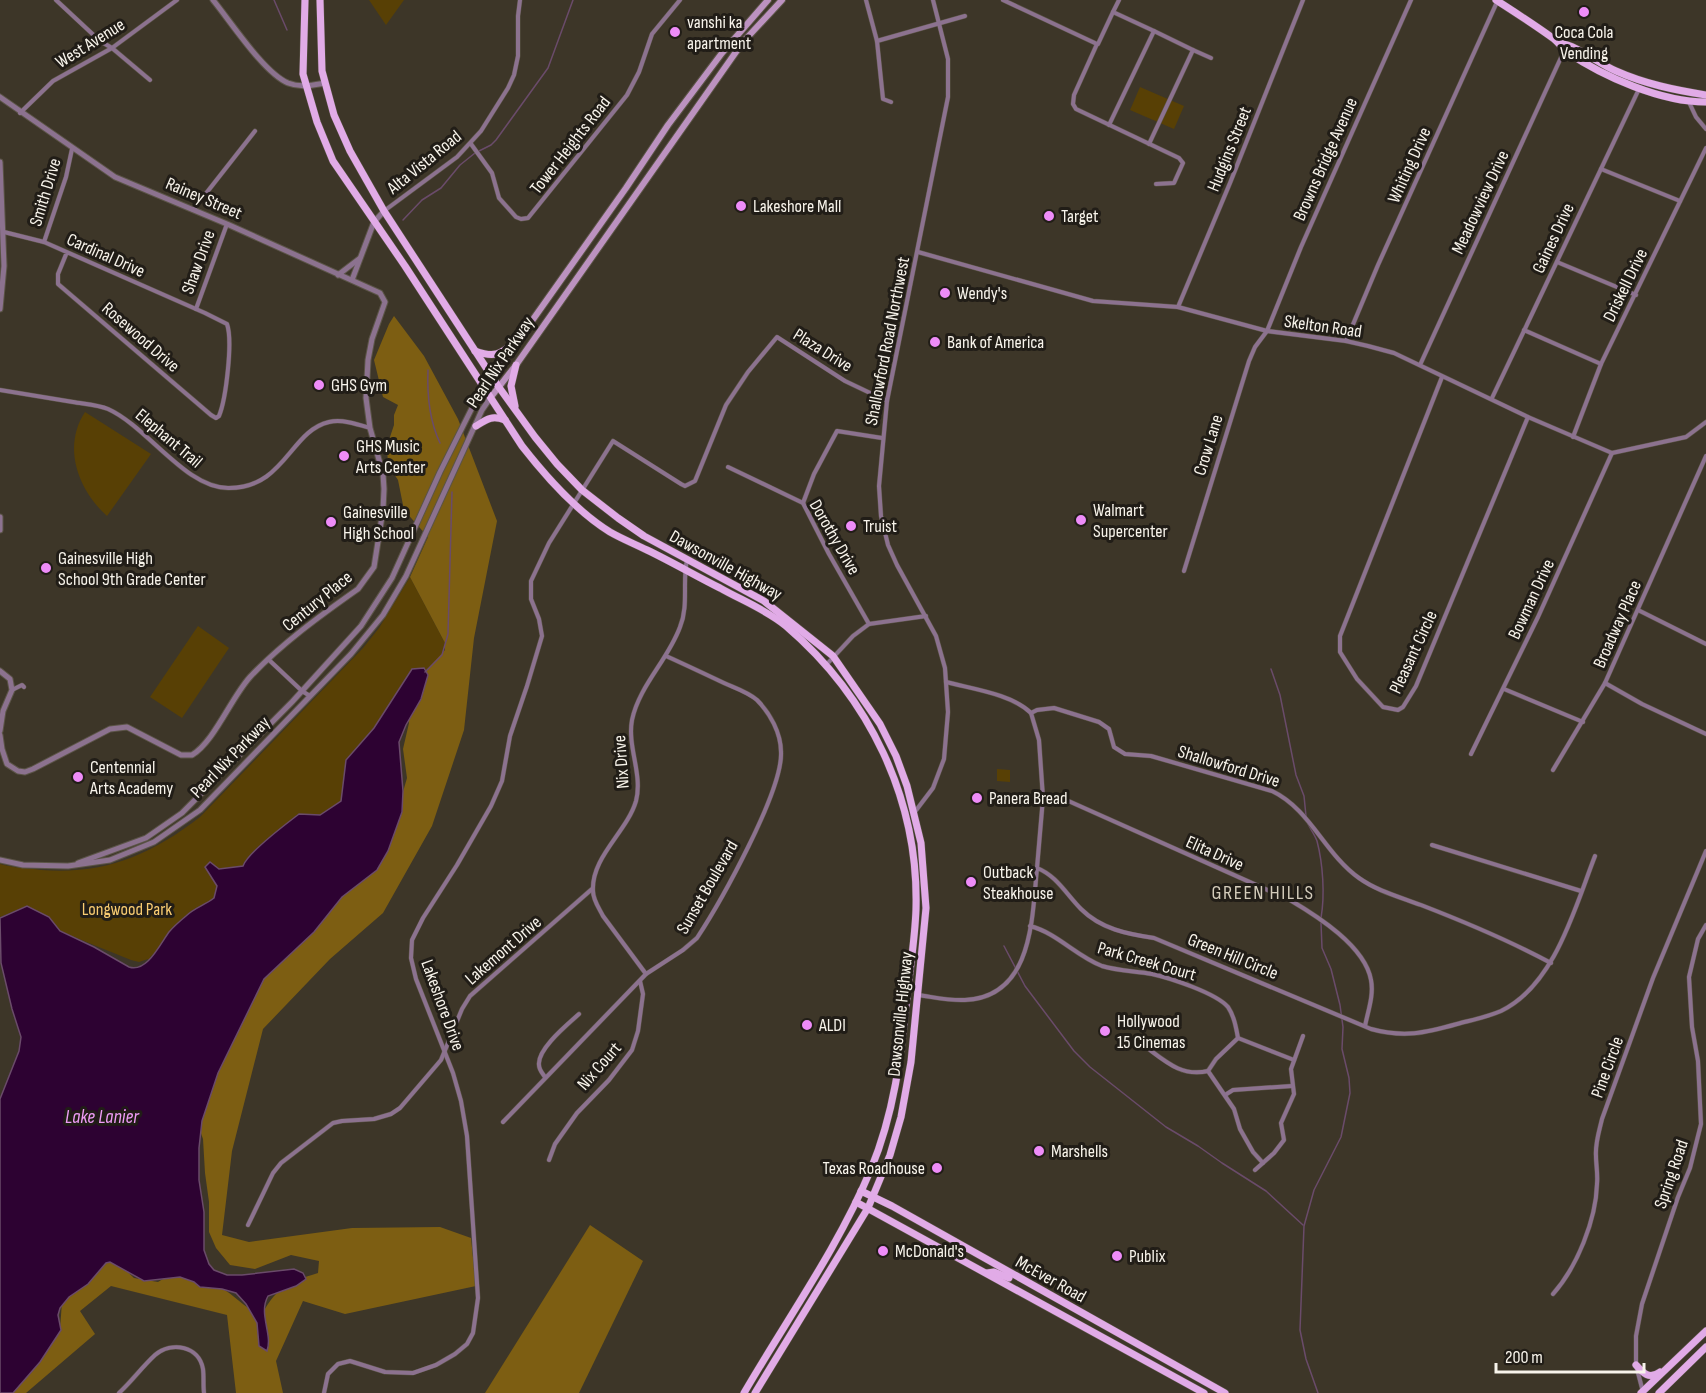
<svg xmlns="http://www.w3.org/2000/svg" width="1706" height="1393" font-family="'Sofia Sans Condensed',sans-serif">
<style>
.green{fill:#584005}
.forest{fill:#7d5e12}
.water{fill:#2d0232;stroke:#6a4b6a;stroke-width:1.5}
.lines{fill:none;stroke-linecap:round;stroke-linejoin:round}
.stream{stroke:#6a4b6a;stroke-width:1.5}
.minor-casing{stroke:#5b5447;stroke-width:5}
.tertiary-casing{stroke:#5b5447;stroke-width:7}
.secondary-casing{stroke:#5b5447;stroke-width:8}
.primary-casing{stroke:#5b5447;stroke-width:8}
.minor{stroke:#8c728f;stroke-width:4}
.tertiary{stroke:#8c728f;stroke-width:5}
.secondary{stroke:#bc92c0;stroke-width:6}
.primary{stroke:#e1abe7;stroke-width:7}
.poi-dot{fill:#ee8cf8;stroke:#211d17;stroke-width:2}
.labels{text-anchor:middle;stroke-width:6;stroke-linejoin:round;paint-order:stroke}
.poi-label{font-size:18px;fill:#f8f4eb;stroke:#211d17;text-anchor:start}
.street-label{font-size:18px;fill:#f8f4eb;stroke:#211d17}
.park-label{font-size:18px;fill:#f9cc72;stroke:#211d17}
.neighbourhood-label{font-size:20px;letter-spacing:1.5px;fill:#d4ccbb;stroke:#211d17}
.water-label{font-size:20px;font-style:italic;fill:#ee9cf6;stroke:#211d17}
</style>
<rect width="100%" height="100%" fill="#3d3628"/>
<g class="green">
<path d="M369,0h35l-18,25z"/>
<path d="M1140,87l44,19 -10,23 -44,-19z"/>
<path d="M85,412l66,42 -44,62c-29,-26 -45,-69 -22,-104z"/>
<path d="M410,577l35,66 -1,9 -98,108 -5,41 -21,14 -39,13 -37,34 -1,4 -21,3 -17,-2 12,19 -3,12c-8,6 -18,9 -25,15 -16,12 -24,33 -39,44l9,12 -1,1 -10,-11 -9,3 -8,-2 -52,-21 -19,-8 -11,-14 -22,-11 -27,11v-53c13,4 28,4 41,6 63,5 110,-15 159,-53l163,-169 16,-20z"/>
<path d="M198,626l31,22 -47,70 -32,-21z"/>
<path d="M997,769l13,1v12l-13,-1z"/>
</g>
<g class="forest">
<path d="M394,316l30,40 34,63 39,102 -23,117 -10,92 -32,96 -49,87 -53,46 -67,70 -31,122 -10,84 27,7 103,-14 88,-1 31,11 5,48 -131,28 -42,-13 -27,60 7,32h-47l-9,-78 -116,-29 -31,25 15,23 -69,59h-26l60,-64 2,-27 48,-47 24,23 24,4 23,-14c14,6 28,12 40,20 14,7 27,24 41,26 16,-28 26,-32 56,-41l1,-12 -28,-6 -36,14 -25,-4 -14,-17 -7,-16v-30l-4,-29 -2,-34 -9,-26 46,-105 37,-52 114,-123 16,-55 -4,-29 6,-26 -7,-23 -28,28 71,-78v-7l-35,-66 18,-40 -24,-27 -6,-30 -10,-15 -1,-19 7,-21v-10l4,-10 -15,-8 -9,-37 15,-36z"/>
<path d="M590,1225l53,36 -64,132h-94z"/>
</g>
<path class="water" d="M424,668l4,7 -7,24 -15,26 -7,17 4,49 -1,21 -14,39 -11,19 -35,27 -28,35 -50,47 -46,94 -16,48 -3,27v32l5,32v38l5,14 5,6 13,5h15l52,-6 9,4 3,6 -10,7 -28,10c-10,18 5,38 -1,55l-8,-5 -2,-23 -11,-19 -10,-11 -14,-4 -22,-2 -6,-5 -14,-5 -36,4 -34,-19 -4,1 -18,21 -19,13 -9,11 -2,7 3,15 -21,32 -27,31h-13v-294l19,-48 2,-14 -9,-28 -11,-46 -1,-45 27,-12 22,11 11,14 34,16 35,20c18,6 31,-23 40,-35 5,-6 11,-11 17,-16 8,-8 19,-11 28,-18l3,-12 -12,-19 5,-5 9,7 24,-3c5,-14 43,-42 56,-52l21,1 21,-14 5,-41 28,-32 38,-59z"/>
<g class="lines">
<g class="stream">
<path d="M274,0l13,30"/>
<path d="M479,151l12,-6 5,-5 52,-72 25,-68"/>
<path d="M403,220l19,-20 19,-12 19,-23 15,-12"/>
<path d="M428,370c-1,25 1,50 12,73"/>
<path d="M1271,669l9,26 16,80 8,21 2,20"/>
<path d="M425,672l17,-17 6,-21 4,-142"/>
<path d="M1308,824c3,6 7,11 9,17 6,23 8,54 4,77"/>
<path d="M1004,946l21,40 49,65 16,16 76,60 32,19 24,17 44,28 37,34"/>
<path d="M1318,1393l-12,-34 -6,-29 4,-104 10,-36 27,-53 9,-44 -1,-15 -7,-29 1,-22 -3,-22 -9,-36 -9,-21 -1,-25"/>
</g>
<g class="minor-casing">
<g id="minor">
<path d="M56,0l44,41 12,7 38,32"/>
<path d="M866,0l11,41 6,58 8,3"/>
<path d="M1003,0l94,44 -23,51 -1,9 3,5 103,49 4,5 -9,20 -18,1"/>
<path d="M1119,0l-6,12 41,19"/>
<path d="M877,41l88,-25"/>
<path d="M1098,44l15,-32"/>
<path d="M1193,50l18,8"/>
<path d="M1688,100l8,17 10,12"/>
<path d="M20,113l33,-32 59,-33 65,-48"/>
<path d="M1109,125l45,-94 39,19 -44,94"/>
<path d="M471,144l21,29 7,25 17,19 5,2 7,-1 99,-123 12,-23 13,-38 28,-34"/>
<path d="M1601,169l79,32"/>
<path d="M193,210l62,-79"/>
<path d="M384,211l73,-54 24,-26 27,-43 6,-13 4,-19v-40l2,-16"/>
<path d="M4,232l40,10 161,71 22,11c6,17 -1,75 -8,92l-3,2 -5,-3 -153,-131v-10l9,-22"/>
<path d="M44,242l22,-65 6,-28"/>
<path d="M918,252l175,49 85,6 89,24 79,10 22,5 26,7 134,64 84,36 74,-16 20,-15"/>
<path d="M1557,262l79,33"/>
<path d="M1178,307l52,-124 73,-183"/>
<path d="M196,309l31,-85"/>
<path d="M1524,330l77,34"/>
<path d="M1346,341l32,-76 119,-263"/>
<path d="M1420,365l144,-314"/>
<path d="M1442,377l-102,259v16l17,27 26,28 15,3 5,-3 13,-21 112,-269"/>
<path d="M0,390c24,4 48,8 73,12 11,2 25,3 35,7 40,18 78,80 121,79 56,0 61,-57 100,-66 13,-3 28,2 41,6"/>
<path d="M1492,398l147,-309"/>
<path d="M1573,437l28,-73 105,-216"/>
<path d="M728,467l75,36 26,51 40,70"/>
<path d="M803,503l11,-29 23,-43 45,7"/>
<path d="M1184,571l65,-210 6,-14 12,-16 34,-84 110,-247"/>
<path d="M1638,610l68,34"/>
<path d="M268,659l34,32 8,5"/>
<path d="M827,664l26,-28 16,-12 57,-8"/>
<path d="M946,682c26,7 66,12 85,31l6,-3 17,-2 45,14 10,7 5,18 11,7 26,2 121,35c38,18 53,63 87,87 18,13 41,19 62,27 44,17 89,36 130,58"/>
<path d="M1605,683l37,21 64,30"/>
<path d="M1504,689l79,33"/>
<path d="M12,690l10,-5 2,2"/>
<path d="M1031,713l8,27 4,58"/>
<path d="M1471,754l67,-137 74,-164"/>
<path d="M1553,770l52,-87 101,-227"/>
<path d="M914,813l19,-25 11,-29 4,-47 -3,-44 -9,-32 -39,-71 -9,-20 -7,-29 -2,-30 8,-85 61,-304v-38l-15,-59"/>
<path d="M1432,845l149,46"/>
<path d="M1037,868l6,-70 21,1 226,101c27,16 75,46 81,80 3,15 -3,31 -6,46"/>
<path d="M1030,926c27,7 46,30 72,40 16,5 34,5 50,8 18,4 64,19 76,33 6,9 8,20 10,31"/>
<path d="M646,974l-43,-58c-4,-8 -10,-16 -10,-25 -2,-34 34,-59 43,-90 7,-27 -9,-54 -4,-81 7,-34 36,-60 48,-93 9,-22 2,-45 7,-67"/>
<path d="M918,995c15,2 32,6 47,5 68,-3 67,-82 72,-132 20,8 29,26 44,41 20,20 46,25 73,29l217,91c33,9 54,4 86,-5 15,-4 30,-7 44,-13 54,-26 74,-104 94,-155"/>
<path d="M1146,1047c20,15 36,30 62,24l26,38 6,20 13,23 10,11"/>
<path d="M1208,1071l8,-12 22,-21 56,22"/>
<path d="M545,1077c-2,-3 -6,-7 -6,-12 -2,-16 29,-41 40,-51"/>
<path d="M1225,1095l8,-5 59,-4"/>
<path d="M503,1122l143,-148 37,-24 14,-12c23,-35 86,-147 84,-186 0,-19 -11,-39 -24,-52 -9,-8 -22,-12 -33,-17 -19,-9 -38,-18 -58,-27"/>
<path d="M549,1160l6,-16 22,-31 32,-33 23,-30 6,-19 5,-37 -3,-13"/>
<path d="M1255,1170l19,-17 10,-13 -3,-17 13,-29 -3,-25 12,-33"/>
<path d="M248,1225l25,-52 8,-10 52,-40 9,-2 32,-2 17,-5 9,-6 41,-48 21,-51 8,-13 122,-107"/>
<path d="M1553,1294c24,-27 43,-74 44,-110 1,-10 -1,-19 -1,-28 -1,-13 3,-24 6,-37l51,-141 53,-127"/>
<path d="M1643,1392l-7,-27v-29l6,-32 36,-107 12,-29 11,-44 -3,-63 -6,-34 -3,-50 9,-38 8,-14"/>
<path d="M119,1393c13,-12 23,-26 36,-38 17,-14 44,-9 48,14 1,8 0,16 1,24"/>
<path d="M324,1393l4,-19 10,-10 12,-3 35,11 28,1 23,-8 19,-11 12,-10 6,-11 5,-35 -11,-162 -6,-35 -8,-28 -37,-94 -5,-21 1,-18 11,-22 34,-53 34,-59 11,-25 8,-45 17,-50 15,-50 -3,-17 -8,-20v-18l18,-38 64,-102 68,43 4,2 10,-5 31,-76 22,-33 29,-35 68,44 42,20"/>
</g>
</g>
<g class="tertiary-casing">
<g id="tertiary">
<path d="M213,0c18,22 51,73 75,83 13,5 25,2 37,0"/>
<path d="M0,97l115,80 112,47 153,69 5,9 -13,37 -4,21 -2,38 4,30 13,46 1,15 -1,21 -9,57 -16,22c-37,26 -77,55 -108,88 -19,21 -36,65 -58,78h-11l-54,-28 -17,2 -77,40 -8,3 -7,-1 -11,-7 -5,-15 -2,-14"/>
<path d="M0,162l4,104 -4,43"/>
<path d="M338,275l21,-16"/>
<path d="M352,280l22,-58 10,-11"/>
<path d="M0,517v13"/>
<path d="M0,671l10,8 2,11 -9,21 -3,20"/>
<path d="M0,860l23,5 45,1 42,-6 44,-18 46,-32 151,-156 32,-39 23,-39 76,-166 9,-13"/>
<path d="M78,863l68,-25 36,-25 110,-111 69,-76 31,-48 48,-106 43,-86"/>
</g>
</g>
<g class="secondary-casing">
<g id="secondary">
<path d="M483,386l22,-27 121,-171 42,-63 54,-72 46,-53"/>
<path d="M491,397l25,-32 215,-306 12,-17 39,-42"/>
</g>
</g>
<g class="primary-casing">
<g id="primary">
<path d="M305,0l-2,74 14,48 16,39 72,105 117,180c25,32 54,65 88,86 12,7 25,12 37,18 25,12 49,26 73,38 21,12 47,22 66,38 83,71 133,173 130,283 -1,30 -6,59 -9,88 -6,59 -13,117 -36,172 -33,79 -84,150 -127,224"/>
<path d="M320,0l2,71 12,44 16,36 34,60 114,175 37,51 22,27 25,26 36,28 26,18 120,65 69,55 47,68 16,32 11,30 14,57 5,65 -15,154 -10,55 -11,38 -22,53 -113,185"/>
<path d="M1496,0c20,13 39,25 58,39 5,4 8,9 13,13 37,25 94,50 139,50"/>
<path d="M1559,43c20,3 38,20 57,28 29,13 59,19 90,24"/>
<path d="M475,351c22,8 26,2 43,-11"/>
<path d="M515,406l-4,-20 5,-21"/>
<path d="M476,426c11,-7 16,-11 29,-6"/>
<path d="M861,1191l31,15 333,187"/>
<path d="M856,1202l348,191"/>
<path d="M987,1273l7,-1 15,6"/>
<path d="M1636,1365c7,8 13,15 24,7"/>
<path d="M1641,1393l65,-62"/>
<path d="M1659,1393l47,-46"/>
</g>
</g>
<use href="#minor" class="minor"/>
<use href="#tertiary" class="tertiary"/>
<use href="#secondary" class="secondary"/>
<use href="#primary" class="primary"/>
</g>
<g class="poi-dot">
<circle cx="1584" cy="12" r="6"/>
<circle cx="675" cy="32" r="6"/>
<circle cx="741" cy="206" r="6"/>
<circle cx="1049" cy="216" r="6"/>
<circle cx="945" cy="293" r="6"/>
<circle cx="935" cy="342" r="6"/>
<circle cx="319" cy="385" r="6"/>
<circle cx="344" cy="456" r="6"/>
<circle cx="1081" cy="520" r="6"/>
<circle cx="331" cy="522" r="6"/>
<circle cx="851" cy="526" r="6"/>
<circle cx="46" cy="568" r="6"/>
<circle cx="78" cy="777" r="6"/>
<circle cx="977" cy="798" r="6"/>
<circle cx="971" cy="882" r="6"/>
<circle cx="807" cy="1025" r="6"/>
<circle cx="1105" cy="1031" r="6"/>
<circle cx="1039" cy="1151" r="6"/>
<circle cx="937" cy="1168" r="6"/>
<circle cx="883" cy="1251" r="6"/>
<circle cx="1117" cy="1256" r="6"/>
</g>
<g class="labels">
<g class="poi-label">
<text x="687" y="28">vanshi ka<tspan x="687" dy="21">apartment</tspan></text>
<text x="1584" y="38" text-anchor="middle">Coca Cola<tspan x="1584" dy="21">Vending</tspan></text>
<text x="753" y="212">Lakeshore Mall</text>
<text x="1061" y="222">Target</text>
<text x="957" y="299">Wendy's</text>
<text x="947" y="348">Bank of America</text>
<text x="331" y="391">GHS Gym</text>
<text x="356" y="452">GHS Music<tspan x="356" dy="21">Arts Center</tspan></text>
<text x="1093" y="516">Walmart<tspan x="1093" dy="21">Supercenter</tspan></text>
<text x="343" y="518">Gainesville<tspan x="343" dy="21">High School</tspan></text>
<text x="863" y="532">Truist</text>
<text x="58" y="564">Gainesville High<tspan x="58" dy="21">School 9th Grade Center</tspan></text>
<text x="90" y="773">Centennial<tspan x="90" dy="21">Arts Academy</tspan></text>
<text x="989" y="804">Panera Bread</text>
<text x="983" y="878">Outback<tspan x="983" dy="21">Steakhouse</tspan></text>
<text x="1117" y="1027">Hollywood<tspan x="1117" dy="21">15 Cinemas</tspan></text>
<text x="819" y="1031">ALDI</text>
<text x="1051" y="1157">Marshells</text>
<text x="925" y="1174" text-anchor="end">Texas Roadhouse</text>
<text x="895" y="1257">McDonald's</text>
<text x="1129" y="1262">Publix</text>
</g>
<g class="street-label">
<text transform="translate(90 43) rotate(-32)" y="6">West Avenue</text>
<text transform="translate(570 145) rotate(-52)" y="6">Tower Heights Road</text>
<text transform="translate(1229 149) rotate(-68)" y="6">Hudgins Street</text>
<text transform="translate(1325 159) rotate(-66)" y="6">Browns Bridge Avenue</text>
<text transform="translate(424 162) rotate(-39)" y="6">Alta Vista Road</text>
<text transform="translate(1409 165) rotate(-66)" y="6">Whiting Drive</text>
<text transform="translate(45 192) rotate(-73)" y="6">Smith Drive</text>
<text transform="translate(204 198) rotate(23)" y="6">Rainey Street</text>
<text transform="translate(1480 202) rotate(-65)" y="6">Meadowview Drive</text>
<text transform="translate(1553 238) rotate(-65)" y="6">Gaines Drive</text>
<text transform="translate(106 255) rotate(24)" y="6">Cardinal Drive</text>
<text transform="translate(198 262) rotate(-70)" y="6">Shaw Drive</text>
<text transform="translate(1625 285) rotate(-64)" y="6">Driskell Drive</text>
<text transform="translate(1323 326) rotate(8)" y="6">Skelton Road</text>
<text transform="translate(141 337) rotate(41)" y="6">Rosewood Drive</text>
<text transform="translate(887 341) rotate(-79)" y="6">Shallowford Road Northwest</text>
<text transform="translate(823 350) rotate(32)" y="6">Plaza Drive</text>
<text transform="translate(500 362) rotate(-56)" y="6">Pearl Nix Parkway</text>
<text transform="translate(169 438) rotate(40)" y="6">Elephant Trail</text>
<text transform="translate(1208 445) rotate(-73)" y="6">Crow Lane</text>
<text transform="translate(835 537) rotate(60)" y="6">Dorothy Drive</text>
<text transform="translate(726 565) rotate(29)" y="6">Dawsonville Highway</text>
<text transform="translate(1531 599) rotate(-65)" y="6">Bowman Drive</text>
<text transform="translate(317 601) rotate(-39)" y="6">Century Place</text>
<text transform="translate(1617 624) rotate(-66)" y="6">Broadway Place</text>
<text transform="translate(1413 652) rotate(-65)" y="6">Pleasant Circle</text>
<text transform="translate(230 757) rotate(-46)" y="6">Pearl Nix Parkway</text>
<text transform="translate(621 762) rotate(-94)" y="6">Nix Drive</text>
<text transform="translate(1229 766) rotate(17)" y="6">Shallowford Drive</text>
<text transform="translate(1215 853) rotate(24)" y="6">Elita Drive</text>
<text transform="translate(707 887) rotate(-60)" y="6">Sunset Boulevard</text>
<text transform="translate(503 950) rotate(-41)" y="6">Lakemont Drive</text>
<text transform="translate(1233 956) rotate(22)" y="6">Green Hill Circle</text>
<text transform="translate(1147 961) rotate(16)" y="6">Park Creek Court</text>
<text transform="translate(443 1005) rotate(70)" y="6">Lakeshore Drive</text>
<text transform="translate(900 1014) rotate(-84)" y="6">Dawsonville Highway</text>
<text transform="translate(599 1066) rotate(-49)" y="6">Nix Court</text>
<text transform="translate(1607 1067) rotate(-70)" y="6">Pine Circle</text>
<text transform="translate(1671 1174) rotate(-71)" y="6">Spring Road</text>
<text transform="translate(1051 1279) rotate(29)" y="6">McEver Road</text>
</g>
<g class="park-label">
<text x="127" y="915">Longwood Park</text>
</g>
<g class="neighbourhood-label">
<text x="1263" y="899">GREEN HILLS</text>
</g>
<g class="water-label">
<text x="102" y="1123">Lake Lanier</text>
</g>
</g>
<path d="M1496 1363v9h148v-9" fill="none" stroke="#f8f4eb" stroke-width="3"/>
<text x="1505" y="1363" font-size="18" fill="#f8f4eb" stroke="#211d17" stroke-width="4.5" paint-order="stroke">200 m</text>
</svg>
